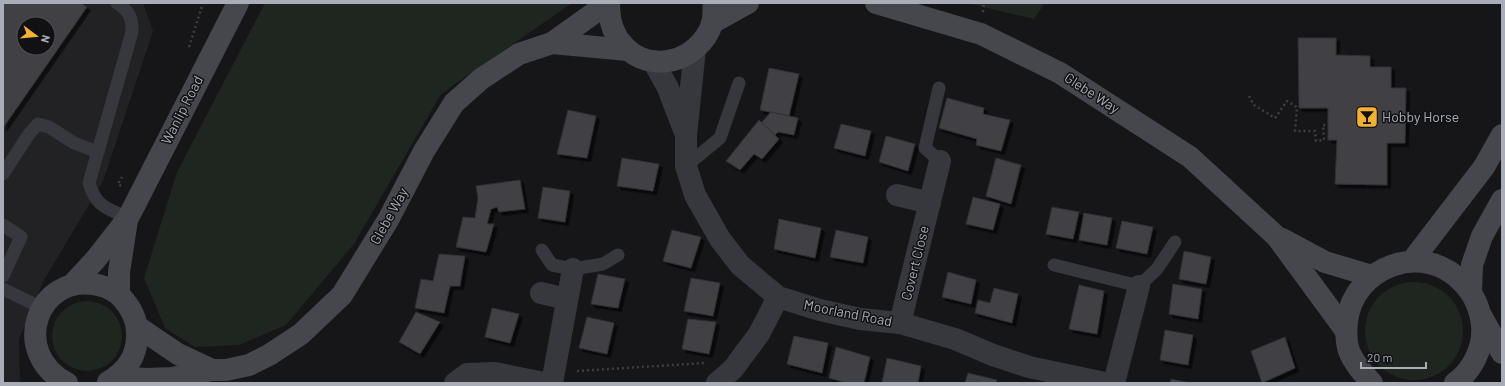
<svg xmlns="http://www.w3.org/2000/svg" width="1505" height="386" font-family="Barlow,sans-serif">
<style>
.built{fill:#222225;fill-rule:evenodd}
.green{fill:#1e261f}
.building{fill:#404145;stroke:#303034;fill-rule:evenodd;filter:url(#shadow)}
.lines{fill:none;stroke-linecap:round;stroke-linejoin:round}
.path{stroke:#3d3f44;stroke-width:2.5;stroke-dasharray:2 3;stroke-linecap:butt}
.lane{stroke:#37383d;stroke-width:13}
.street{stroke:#37383d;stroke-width:22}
.secondary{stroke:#45474d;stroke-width:22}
.labels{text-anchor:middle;stroke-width:3;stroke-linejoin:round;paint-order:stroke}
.street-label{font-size:14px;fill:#a8adb8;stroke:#111113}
.poi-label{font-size:14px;fill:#a8adb8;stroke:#111113;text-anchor:start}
</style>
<defs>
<filter id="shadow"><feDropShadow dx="3.5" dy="3.5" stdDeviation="0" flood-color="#0009"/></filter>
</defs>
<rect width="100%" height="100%" fill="#161618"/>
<path class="built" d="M3,3h140l10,28 -50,150 -59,99 -25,59 1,44h-17zM24,24h24v24h-24z"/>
<g class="green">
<path d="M265,3h307l-131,91 -87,150 -68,81 -47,20 -44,2 -30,-19 -21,-50 33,-106z"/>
<path d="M966,3h79l-11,16z"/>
<circle cx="1414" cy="331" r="49"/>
<circle cx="87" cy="336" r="35"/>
</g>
<g class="building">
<path d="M3,3h78l6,4 -84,121zM24,24h24v24h-24z"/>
<path d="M1298,38h38v17l34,1v11h21v21h15l-1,55h-18v42l-52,-1 2,-44h-9v-32h-29z"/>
<path d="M769,68l30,6 -10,42 -29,-6z"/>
<path d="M947,98l37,10 -1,6 27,6 -9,31 -25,-6 1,-6 -38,-11z"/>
<path d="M568,110l28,6 -9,42 -30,-4z"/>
<path d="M771,112l27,6 -4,17 -16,-3 -3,3 -14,-12z"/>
<path d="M759,120l20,19 -17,20 -8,-5 -14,16 -14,-9z"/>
<path d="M841,124l30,7 -6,25 -31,-8z"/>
<path d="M886,136l29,8 -7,27 -29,-9z"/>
<path d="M622,158l37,6 -6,27 -36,-5z"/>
<path d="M996,158l25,7 -10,39 -25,-8z"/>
<path d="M520,180l5,29 -26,3 -2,-5 -6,2 -4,15h7l-8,28 -30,-5 7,-30 12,1 3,-20 -2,-12z"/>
<path d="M543,187l27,4 -5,31 -27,-4z"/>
<path d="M973,197l27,7 -7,26 -27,-6z"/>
<path d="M1052,207l27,5 -6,27 -27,-5z"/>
<path d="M1084,213l28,5 -5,27 -28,-5z"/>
<path d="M779,219l42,9 -6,30 -41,-9z"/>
<path d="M1122,221l31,6 -6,27 -31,-6z"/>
<path d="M672,230l29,7 -10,31 -28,-7z"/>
<path d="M836,230l32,7 -5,26 -33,-6z"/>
<path d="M1184,251l27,6 -5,27 -27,-5z"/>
<path d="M439,254l26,2 -5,30h-10l-6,27 -29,-5 6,-29 12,2z"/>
<path d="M948,272l28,8 -5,24 -29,-7z"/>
<path d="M598,274l27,5 -7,29 -27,-4z"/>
<path d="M691,278l29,5 -7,33 -29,-5z"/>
<path d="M1173,284l29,5 -4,30 -29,-5z"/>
<path d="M1079,285l25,6 -7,43 -28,-5z"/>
<path d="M994,288l24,6 -6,29 -37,-10 3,-13 12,3z"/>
<path d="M492,308l27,6 -9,29 -25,-6z"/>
<path d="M416,312l24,10 -20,32 -21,-12z"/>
<path d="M587,317l27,6 -7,31 -28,-6z"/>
<path d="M688,319l28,3 -7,32 -27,-5z"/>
<path d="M1165,330l28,5 -5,30 -28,-5z"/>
<path d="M794,336l34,7 -6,30 -35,-9z"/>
<path d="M1285,337l10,31 -33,15 -11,-32z"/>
<path d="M836,347l34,10 -6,26h-17l-18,-5z"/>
<path d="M887,358l34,8 -3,17h-36z"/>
<path d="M968,373l29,7 -1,3h-31z"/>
<path d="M1171,379l19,4h-20z"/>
</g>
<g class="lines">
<g class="path">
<path d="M983,12l1,-9"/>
<path d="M189,47l14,-44"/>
<path d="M1249,96l5,9 21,13 12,-17 10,6 -2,24h20l1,10 8,-1 -1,-15 6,1"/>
<path d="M121,186l-3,-2 4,-7"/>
<path d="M577,371l128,-8"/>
</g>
<g class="lane">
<path d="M117,3c13,9 15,14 15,29l-43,151c7,24 18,25 39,35"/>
<path d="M939,88l-14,60 15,13"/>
<path d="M686,166l34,-28 19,-55"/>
<path d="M3,174l26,-40 9,-10 11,3 25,16 24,9"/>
<path d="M3,225l18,12 -18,39"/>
<path d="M542,250l10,15 21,4 30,-5 15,-9"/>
<path d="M1054,265l85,21 18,-17 18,-27"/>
<path d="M3,289l39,19"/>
</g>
<g class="street">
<path d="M695,49l-9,86v31l9,29 25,44 20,26 38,32 42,13 40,9 40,4 55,16 38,16 36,12 76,16"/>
<path d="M653,61l15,27 16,42"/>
<path d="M897,195l33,8"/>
<path d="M541,293l26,6"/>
<path d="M900,323l40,-162"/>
<path d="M455,383l12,-9 28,-1 49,10"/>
<path d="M552,383l21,-114"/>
<path d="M717,383l16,-14 26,-35 19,-37"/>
<path d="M1114,383l25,-97"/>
</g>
<g class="secondary">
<path d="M609,3c0,12 1,22 7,32 1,4 5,7 7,10 28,31 76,16 89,-21 2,-6 1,-14 2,-21"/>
<path d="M876,3l105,31 79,39 130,84 87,80 69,94"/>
<path d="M712,23l36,-20"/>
<path d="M552,43l76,7"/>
<path d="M1282,239l43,23 47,14"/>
<path d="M1412,261l72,-94 18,-32"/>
<path d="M72,285l24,-26 32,-41 110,-215"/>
<path d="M1471,291l1,-26 10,-29 20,-36"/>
<path d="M119,294v-22l8,-52"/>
<path d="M1482,317l20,36"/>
<path d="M138,327l40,27 34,16"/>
<path d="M117,377l29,2 26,-1 40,-8h14l23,-5 20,-10 32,-21 41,-39 46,-75 36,-69 30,-48 27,-24 38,-25 33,-11 56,-40"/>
<path d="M67,383c-58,-30 -30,-111 31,-98 9,2 18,6 24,13 10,11 16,23 15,38 0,20 -11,36 -29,46"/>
<path d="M1372,383c-9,-10 -18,-19 -23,-32 -3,-9 -3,-20 -2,-30 7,-55 76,-80 115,-39 12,12 18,25 20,43 2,22 -9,45 -27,58"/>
</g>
</g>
<defs>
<g id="bar-square" transform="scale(1.15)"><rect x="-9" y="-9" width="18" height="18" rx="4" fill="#f2b134" stroke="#111113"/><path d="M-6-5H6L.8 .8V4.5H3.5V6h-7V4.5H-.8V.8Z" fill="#111"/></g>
</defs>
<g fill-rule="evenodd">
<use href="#bar-square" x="1367" y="117"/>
</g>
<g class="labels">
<g class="street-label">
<text transform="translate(1092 93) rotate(33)" y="5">Glebe Way</text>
<text transform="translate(182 110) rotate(-63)" y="5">Wanlip Road</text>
<text transform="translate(389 216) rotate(-61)" y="5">Glebe Way</text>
<text transform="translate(915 263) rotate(-76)" y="5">Covert Close</text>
<text transform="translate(848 313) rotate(11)" y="5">Moorland Road</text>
</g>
<g class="poi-label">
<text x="1382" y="122">Hobby Horse</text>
</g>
</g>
<rect width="1505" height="386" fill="none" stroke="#a8adb8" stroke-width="8"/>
<g transform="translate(36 36) rotate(106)"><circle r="19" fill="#111113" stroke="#4d4f55"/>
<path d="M0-3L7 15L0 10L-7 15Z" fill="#f2b134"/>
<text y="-6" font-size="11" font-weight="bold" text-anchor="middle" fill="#a8adb8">N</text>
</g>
<path d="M1361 362v6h65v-6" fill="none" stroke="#a8adb8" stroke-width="2"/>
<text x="1367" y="362" font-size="12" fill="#a8adb8" stroke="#111113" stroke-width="3" paint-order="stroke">20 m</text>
</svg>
